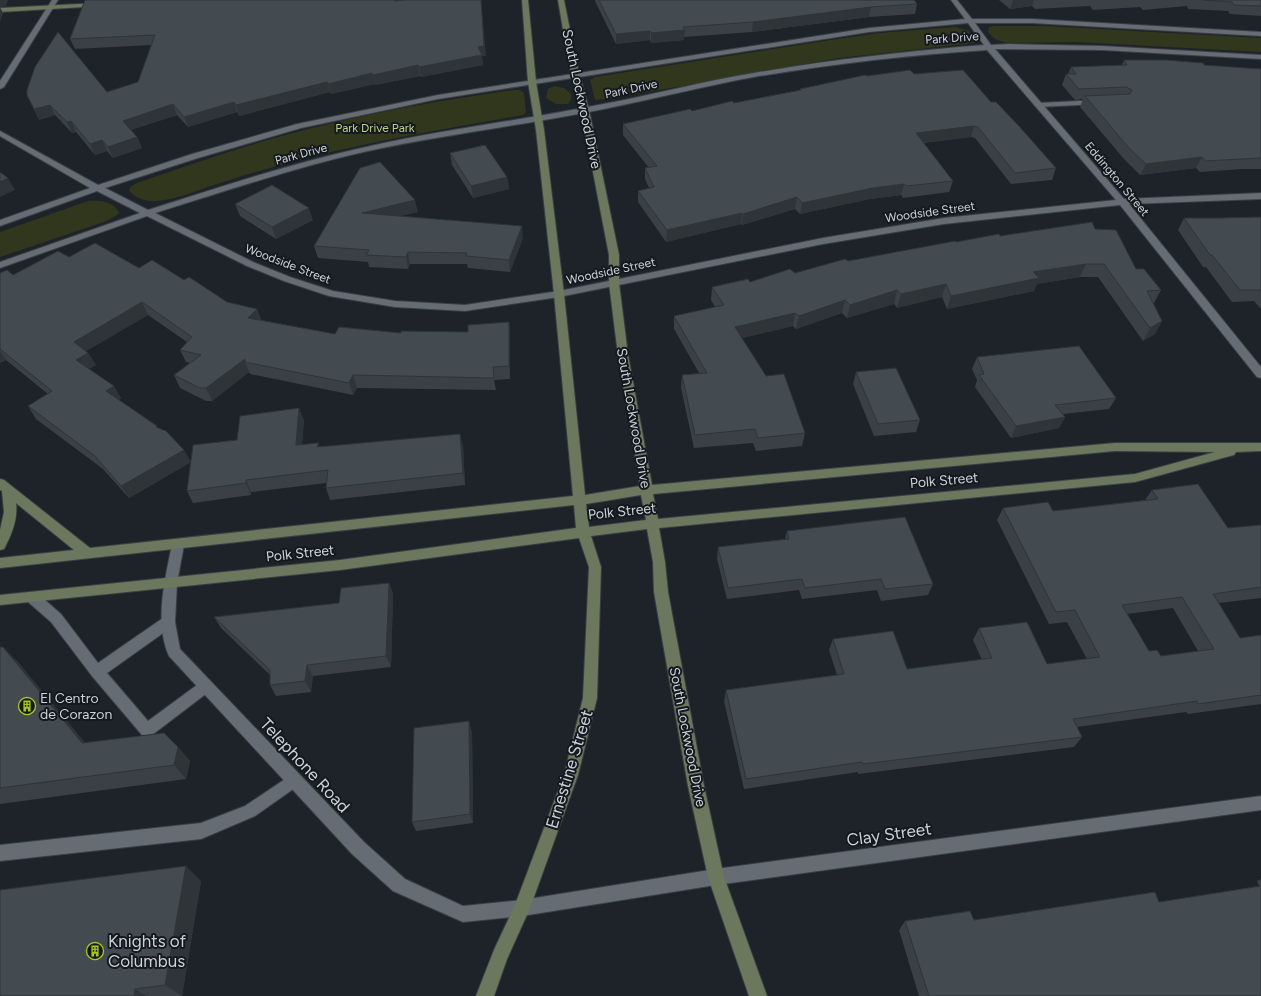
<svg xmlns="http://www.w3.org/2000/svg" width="1261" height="996" font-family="Figtree,sans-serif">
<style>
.green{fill:#31371d}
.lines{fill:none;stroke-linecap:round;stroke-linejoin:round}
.lane-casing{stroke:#3b3f44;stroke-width:2}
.street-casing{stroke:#3b3f44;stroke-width:2}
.secondary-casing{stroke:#3b3f44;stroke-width:2}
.lane{fill:#656c73;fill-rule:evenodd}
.street{fill:#656c73;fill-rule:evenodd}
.secondary{fill:#6c785e;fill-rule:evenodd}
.wall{fill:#3a4045;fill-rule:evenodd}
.shaded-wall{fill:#2f3438}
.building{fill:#434a50;stroke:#2f3438;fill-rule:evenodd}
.labels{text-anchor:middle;stroke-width:4;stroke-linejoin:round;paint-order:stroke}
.far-street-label{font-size:12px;fill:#ced2d6;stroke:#14191f}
.far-park-label{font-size:12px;fill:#bed188;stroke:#14191f}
.street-label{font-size:14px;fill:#ced2d6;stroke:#14191f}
.poi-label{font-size:14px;fill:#ced2d6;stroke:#14191f;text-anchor:start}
.near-street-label{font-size:17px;fill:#ced2d6;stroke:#14191f}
.near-poi-label{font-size:17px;fill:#ced2d6;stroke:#14191f;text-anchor:start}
</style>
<rect width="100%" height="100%" fill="#1d2329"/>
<g class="green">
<path d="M994,26h50l217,12v14l-185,-10 -70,1 -11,-4 -7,-7 1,-5z"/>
<path d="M956,27l13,4 7,9 -2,3 -135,15 -219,39 -25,3 -5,-20 5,-3 236,-37 48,-7z"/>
<path d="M554,86l10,2 7,6v5l-3,5h-12l-10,-6 2,-9z"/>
<path d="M514,90h6l4,3 2,19 -3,3c-72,13 -145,25 -216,43 -32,8 -63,17 -93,27 -19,6 -39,15 -58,16 -9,1 -22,-3 -27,-11l1,-3 7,-4c63,-22 126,-44 192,-59 61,-15 123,-25 185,-34z"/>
<path d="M88,201c10,-1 27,0 31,12l-3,3 -12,6 -104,35v-25z"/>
</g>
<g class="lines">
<g class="lane-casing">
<g id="lane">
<path d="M1097,100l4,2 -1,2 -62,3 -4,-2 4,-2z"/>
<path d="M32,592l5,1 24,21 37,49 65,-45 5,-2 5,2 2,4 -2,4 -66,47 41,48 53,-39 5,-2 5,2 2,4 -2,4 -59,45 -5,2 -5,-2 -50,-59 -41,-54 -24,-21 -2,-4 2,-4z"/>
<path d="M294,773l5,2 3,5 -3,5 -44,31 -54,23 -201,22v-16l201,-22 44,-17z"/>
</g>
</g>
<g class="street-casing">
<g id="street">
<path d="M52,0h6l-54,87 -4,2v-8z"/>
<path d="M951,0h6l15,19h60l229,13v4l-229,-13h-57l16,22 18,-1 93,2 159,9v4l-159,-9 -107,-1 129,150 137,-6v6l-132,5 132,163v11l-4,-1 -137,-172 -176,19 -121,20 -264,53 -94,14 -70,-4 -66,-11 -45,-15 -37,-15 -100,-50 -147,52v-6l140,-49 -43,-22 -97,35v-6l90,-32 -90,-52v-5l98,54 94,-31 105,-30 141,-29 431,-67 96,-9zM968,23l16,22c-77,6 -154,15 -230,28 -51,8 -101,22 -151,31 -79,16 -158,25 -237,43 -74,16 -146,40 -218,63l-43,-22 93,-30 103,-30 137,-29 431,-67zM987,50l129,150 -172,18 -121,20 -264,53 -94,14 -70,-4 -62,-10 -43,-14 -37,-15 -98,-49c71,-22 141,-46 213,-62 78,-17 158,-26 236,-42 50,-10 100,-23 150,-32 77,-13 155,-22 233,-27z"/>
<path d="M178,540l4,1 2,4 -7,38 -2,39 5,27 184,193 41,37 58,27 59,-6 194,-31 545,-73v14l-545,75 -194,31 -59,6 -70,-31 -41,-37 -183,-198c-15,-32 -4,-78 3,-111l2,-4z"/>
</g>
</g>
<g class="secondary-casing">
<g id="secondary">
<path d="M522,0h6l8,82 8,48 20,164 21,201 55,-9 -22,-131 -9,-72v-28l-28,-145 -12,-45 -11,-65h6l13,65 12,45 30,145v28l9,72 24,130 463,-42h146v8l-25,1 -2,3 -4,1 -95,26 -476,46 6,34 3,30 36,194 20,91 43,119h-18l-41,-119 -20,-91 -34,-194 -1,-30 -6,-33 -56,7 10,31 -4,131 -19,77 -48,133 -23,51 -13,37h-18l18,-46 21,-45 49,-130 19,-77 6,-131 -10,-29 -239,32 -340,35v-10l340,-35 236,-32 -2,-23 -574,63v-10l74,-8 -58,-47c2,16 -4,31 -12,46l-4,1v-20l4,-18 -2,-21 -2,-1v-11l4,1 86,68 483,-52 -19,-202 -18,-164 -8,-48zM1115,451l100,1 -80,22 -477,45 -5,-25zM641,495l5,25 -57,7 -3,-23z"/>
<path d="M99,3l2,1v2l-101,6v-4z"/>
</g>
</g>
<use href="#lane" class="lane"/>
<use href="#street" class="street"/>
<use href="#secondary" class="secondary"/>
</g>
<g class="wall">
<path d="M85,0h311v1l90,55h-4l1,9 -62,12 -1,-1 -45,9v-1l-44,10 -1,-2 -91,24 -2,-4 -49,15 -11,-12 -46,15 6,7 5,11 -29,10 -6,-7 -12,4 -19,-23 -4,1 -17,-18 -16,5 -12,-25 80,-3 31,-10 13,-37 -76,4 -5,-10z"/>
<path d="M595,0h319l3,4 -2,10 -46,3 -117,15 -68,5v3l-33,3 -1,-3 -34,4 -21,-43z"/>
<path d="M999,0h262v16l-31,-2 -2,-3 -40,-2 -1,-3 -44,4 -3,-3 -47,3 -3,-4 -55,3 -3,-3 -22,3z"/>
<path d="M1124,60l137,9v100h-19l-42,3 -4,-4 -56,7 -16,-16 -44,-52 3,-8 -8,1 -13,-15 4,-11h2l3,-7 51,-2z"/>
<path d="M914,74l77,28 65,66 -4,12 -41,4 -36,-46 -4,-1 -47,6 29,38 -4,11 -46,6 -2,-3 -31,4 -70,15 -5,-5 -53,16 -1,-1 -75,18 -28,-40v-11l11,-3 -4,-9v-11h4l-26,-33v-11l177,-34v-1l67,-13z"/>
<path d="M450,153l57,24 2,12 -36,9 -21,-33z"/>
<path d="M360,168l58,44 -19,4 124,22 -13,34 -42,-4 -1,-4h-57l-2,5 -39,-2 -1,-5 -50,-4 -4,-12z"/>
<path d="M235,204l78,16 -37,19 -36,-23z"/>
<path d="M1261,217v92l-7,-8 -22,1 -26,-35h-3l-25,-37 6,-12h37z"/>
<path d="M1095,229l41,40 25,21 -7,13h-1l9,18 -7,13 -12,7 -45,-64h-18l-43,7 -3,7 -87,18 -5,-12 -45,11 -3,-4 -47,14 -5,-5 -46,16 -3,-3 -51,12 24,38 39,57 -3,13 -46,5 -3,-8 -59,5 -13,-60 1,-13 17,-2 -25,-44v-13l41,-9 -4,-7 1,-13 38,-5 45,-9 53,-12 108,-19 44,-6z"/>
<path d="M69,257l70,11 45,12 43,22 30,7 4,11 74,14 133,-2 41,-10 1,13v44l-16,1 2,10 -139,-2 -4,7 -103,-21 -1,-2 -37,29h-6l-26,-13 -6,-13 16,-12 -4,-1 -6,-12 7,-8 -39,-27 -62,36 2,2 8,12 -7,4 32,29 -2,2 38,26 1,2 33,34 46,-22 67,-20 -2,25 18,1h143l2,39 -135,15 -4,-12v-5l-75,9v3l-58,8 -6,-12 4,-29 -62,36 -26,-29 -67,-50 -8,-13 20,-12 -42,-34 -6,3v-90l13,2z"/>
<path d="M977,357l139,41 -7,11 -46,5 2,3 -6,11 -48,10 -36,-51 2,-7 -5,-11z"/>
<path d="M856,372l64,48 -4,12 -42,4 -21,-52z"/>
<path d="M1152,490l76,38 33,-3v73l-42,5 21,35 21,-3v69l-73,10 -2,-2 -109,15 5,10 -8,10 -216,27v-2l-114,17 -20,-88 2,-11 111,-15 -8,-25 4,-11 74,30 75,-9 -9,-20 6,-12 68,36 40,-5 -20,-37 -18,2 -52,-104 6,-12 50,3 92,-11zM1173,608l25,43 -37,5 -12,-5 -22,-37z"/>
<path d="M787,531l146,53 -5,11 -47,6 -4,-11 -75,9 -3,-9 -72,9 -10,-40 1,-12 67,-8z"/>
<path d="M389,583l4,11 -2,73 -78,9 -2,16 -35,4 -6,-11v-10l-49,-47 -7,-11 125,-14z"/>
<path d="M0,647l18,15 66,81 94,4 12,14 -4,18 -186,25z"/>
<path d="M472,732l1,91 -57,8 -4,-9z"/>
<path d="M1261,879v117h-342l-20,-66 6,-9 69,-1 185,-18 100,-16 -2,-5z"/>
<path d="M201,881l-19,115h-182z"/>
</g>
<g class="shaded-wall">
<path d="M0,0h8l-2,6 -6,1 3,6 -3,9z"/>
<path d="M481,0l5,56h-4l1,9 -62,12 -2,-10 59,-20z"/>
<path d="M1013,0h21l-2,6 -22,3z"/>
<path d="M871,7l-2,10 -117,15 1,-10z"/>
<path d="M685,30l-1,10 -33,3v-10z"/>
<path d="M650,31v9l-34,4v-10z"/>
<path d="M418,65l2,11 -45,9 -2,-10z"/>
<path d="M372,73l3,11 -44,10 -3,-10z"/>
<path d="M327,82l3,10 -91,24 -3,-11z"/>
<path d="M234,102l3,10 -49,15 -4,-10z"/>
<path d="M173,104l4,11 -50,16 -4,-10z"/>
<path d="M50,105l5,10 -16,5 -5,-11z"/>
<path d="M71,121l5,11 -4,1 -5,-11z"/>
<path d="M974,126l-3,11 -57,7 2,-11z"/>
<path d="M137,137l5,11 -29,10 -5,-11z"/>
<path d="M102,140l5,11 -12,4 -5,-11z"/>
<path d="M1202,157l-6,11 -56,7 6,-11z"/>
<path d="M507,177l2,12 -36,9 -2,-12z"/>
<path d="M8,178l7,12 -15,7v-15z"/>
<path d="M904,184l-3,11 -31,4 -70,15 2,-11 71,-15z"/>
<path d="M797,197l-2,12 -53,16 1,-11z"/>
<path d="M415,200l3,12 -53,13 -3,-12z"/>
<path d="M309,208l4,12 -37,19 -4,-12z"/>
<path d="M742,213l-1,11 -75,18 1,-12z"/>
<path d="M522,226l1,12 -13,34 -1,-12z"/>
<path d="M408,252l2,12 -2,5 -2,-12z"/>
<path d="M1086,264l-6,13 -43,7 -3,7 -87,18 4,-13 82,-24z"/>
<path d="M946,284l-4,13 -45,11 4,-14z"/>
<path d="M897,290l-3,14 -47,14 3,-13z"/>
<path d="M845,300l-3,13 -46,16 3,-13z"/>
<path d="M142,302l6,13 -67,39 -7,-12z"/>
<path d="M257,309l4,12 -13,-3z"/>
<path d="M795,313l-2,13 -59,14 1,-13z"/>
<path d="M1162,321l-7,13 -12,7 7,-13z"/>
<path d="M509,322l1,13v44l-1,-13z"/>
<path d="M0,351l6,9 -6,3z"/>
<path d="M88,353l8,12 -13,7 -7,-12z"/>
<path d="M245,359v3l4,10 -37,29 -6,-13z"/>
<path d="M353,375l4,13 -4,7 -4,-12z"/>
<path d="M114,386l7,12 -8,5 -7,-12z"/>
<path d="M299,408l5,12 -3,37 -5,-12z"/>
<path d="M1065,417l-6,11 -48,10 5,-12z"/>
<path d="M460,434l3,12 2,39 -2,-12z"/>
<path d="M184,450l7,12 -62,36 -8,-12z"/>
<path d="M246,480l5,12v3l-5,-12z"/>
<path d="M389,583l4,11 -2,73 -5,-11z"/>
<path d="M3,647l15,15 79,95 -15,-14z"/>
<path d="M307,665l6,11 -2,16 -6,-11z"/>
<path d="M469,721l3,11 1,91 -3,-9z"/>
<path d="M178,747l12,14 -4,18 -12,-14z"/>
<path d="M186,866l15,15 -19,115 -17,-11z"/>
<path d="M135,989l11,7h-12z"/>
</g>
<g class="building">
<path d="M85,0h310v1l9,-1h77l3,46 -6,1 4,8 -63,12 -1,-2 -45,10 -1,-2 -44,11 -1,-2 -91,23 -2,-3 -50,15 -11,-13 -50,17 14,16 -29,10 -6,-7 -12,4 -19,-23 -4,1 -17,-17 -16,4 -7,-14v-5l8,-23 23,-35 49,60 31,-10 17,-47 -85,4z"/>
<path d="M599,0h315l3,4 -46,3 -118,15 -70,5 2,3 -34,3 -1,-2 -34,3z"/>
<path d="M1203,0h58v6l-27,-1 -2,-3z"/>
<path d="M1124,60h42l37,3 1,2 57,4v89l-56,3 -3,-4 -56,7 -17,-16 -44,-52 45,-2 2,-4 -6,-3 -47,2 -13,-15h10l-5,-7 56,-2z"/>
<path d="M910,70l4,4 49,-4 28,32h5l22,23 38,43 -41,5 -37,-46 -4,-1 -58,7 37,48 -47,5 -2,-2 -31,4 -71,15 -5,-6 -54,17 -1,-1 -75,17 -29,-39 16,-4 -9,-19 12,-2 -34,-42 67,-15 2,2 40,-10 2,2 67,-13 -1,-1 65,-14 2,1z"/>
<path d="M485,145l22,32 -36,9 -21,-33z"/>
<path d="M380,162l35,38 -53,13 160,13 -13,34 -43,-4 1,-3 -59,-1 -2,5 -40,-2 3,-5 -55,-4 46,-78z"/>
<path d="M0,172l8,6 -8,4z"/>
<path d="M272,185l37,23 -37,19 -37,-23z"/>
<path d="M1261,217v73h-21l-28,-35h-2l-26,-37h37z"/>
<path d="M1092,222l3,7 21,1 20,39h8l17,21 -14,1 15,30 -12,7 -46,-64h-18l-53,8 6,6 -88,18 -5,-12 -45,10 -4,-4 -47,15 -5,-5 -46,16 -4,-3 -60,14 31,49 18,-2 21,59 -47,5 -3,-9 -60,6 -13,-60 25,-2 -33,-57 50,-11 -12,-18 36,-8 2,3 40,-13 5,4 50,-14 3,2 107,-20 1,1 43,-8 1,2z"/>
<path d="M95,243l44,25 13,-8 32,20 5,-3 38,25 30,7 -9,9 87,16 4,-7 62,6v-2l67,1v-7l41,-3v44l-16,1 1,11 -141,-3 -4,8 -104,-21v-3l-39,29h-6l-26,-13 27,-20 -21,-5 12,-13 -50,-35 -68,40 14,11 -12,7 38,26 -8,5 51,35 -1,1 10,4 18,19 -63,36 -26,-30 -67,-50 24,-15 -52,-42v-76l7,-3 6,5 45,-24 11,6z"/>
<path d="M1079,346l37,52 -61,7 10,12 -49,9 -37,-51 5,-1 -7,-17z"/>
<path d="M896,368l24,52 -42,4 -22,-52z"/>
<path d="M299,408l-3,37 23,-2 -2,4 143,-13 3,39 -137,15 2,-18 -82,10v3l-59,8 6,-46 44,-5 3,-24z"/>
<path d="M1198,484l30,44 33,-3v62l-48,7 27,44 21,-3v60l-63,9 -1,-3 -124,18 9,18 -219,27 -1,-2 -116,17 -20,-89 118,-16 -11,-35 60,-8 14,38 85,-11 -13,-30 48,-6 20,42 53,-7 -25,-47 -19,2 -53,-104 45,-6 5,9 105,-12 -6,-9zM1182,597l32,52 -53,7 -4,-6 -8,1 -27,-46z"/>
<path d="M905,517l28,67 -48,5 -4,-10 -76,9 -3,-9 -74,9 -10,-41 71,-8 -2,-8z"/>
<path d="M389,583l-3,73 -79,9 -2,16 -35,4v-15l-56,-53 125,-14 2,-15z"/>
<path d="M0,647h3l79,96 82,-10 14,14 -4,18 -174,23z"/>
<path d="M469,721l1,93 -58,8 2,-94z"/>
<path d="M186,866l-21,119 -30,4 -1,7h-134v-106z"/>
<path d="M1261,886v110h-332l-24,-75 65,-10 4,9 181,-28 4,10z"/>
</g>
<defs>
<g id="building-ring" transform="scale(0.9)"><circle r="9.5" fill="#14191f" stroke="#a8c71d" stroke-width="1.5"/><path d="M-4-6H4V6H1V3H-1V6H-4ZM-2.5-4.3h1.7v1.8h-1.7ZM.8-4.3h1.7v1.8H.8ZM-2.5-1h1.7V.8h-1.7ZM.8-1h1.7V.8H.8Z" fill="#a8c71d"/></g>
</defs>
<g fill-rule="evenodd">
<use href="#building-ring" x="27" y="706"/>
<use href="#building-ring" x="95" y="951"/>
</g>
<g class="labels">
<g class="far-street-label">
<text transform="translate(952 38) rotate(-4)" y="4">Park Drive</text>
<text transform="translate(631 89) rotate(-12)" y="4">Park Drive</text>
<text transform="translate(301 154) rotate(-15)" y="4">Park Drive</text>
<text transform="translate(1117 179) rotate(50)" y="4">Eddington Street</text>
<text transform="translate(930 212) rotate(-8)" y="4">Woodside Street</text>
<text transform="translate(288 264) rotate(21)" y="4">Woodside Street</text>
<text transform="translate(611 271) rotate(-12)" y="4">Woodside Street</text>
</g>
<g class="far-park-label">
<text x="375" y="132">Park Drive Park</text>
</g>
<g class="street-label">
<text transform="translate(582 99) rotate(78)" y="5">South Lockwood Drive</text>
<text transform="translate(634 418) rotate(80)" y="5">South Lockwood Drive</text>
<text transform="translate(944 480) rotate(-5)" y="5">Polk Street</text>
<text transform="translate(622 511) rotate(-6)" y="5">Polk Street</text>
<text transform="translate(300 553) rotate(-6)" y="5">Polk Street</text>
<text transform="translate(688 737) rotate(79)" y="5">South Lockwood Drive</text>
</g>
<g class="poi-label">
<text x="40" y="703">El Centro<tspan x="40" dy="16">de Corazon</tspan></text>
</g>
<g class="near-street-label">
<text transform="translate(305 765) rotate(47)" y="6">Telephone Road</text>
<text transform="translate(569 769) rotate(-73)" y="6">Ernestine Street</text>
<text transform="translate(889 834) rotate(-8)" y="6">Clay Street</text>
</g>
<g class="near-poi-label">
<text x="108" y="947">Knights of<tspan x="108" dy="20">Columbus</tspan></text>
</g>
</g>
</svg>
